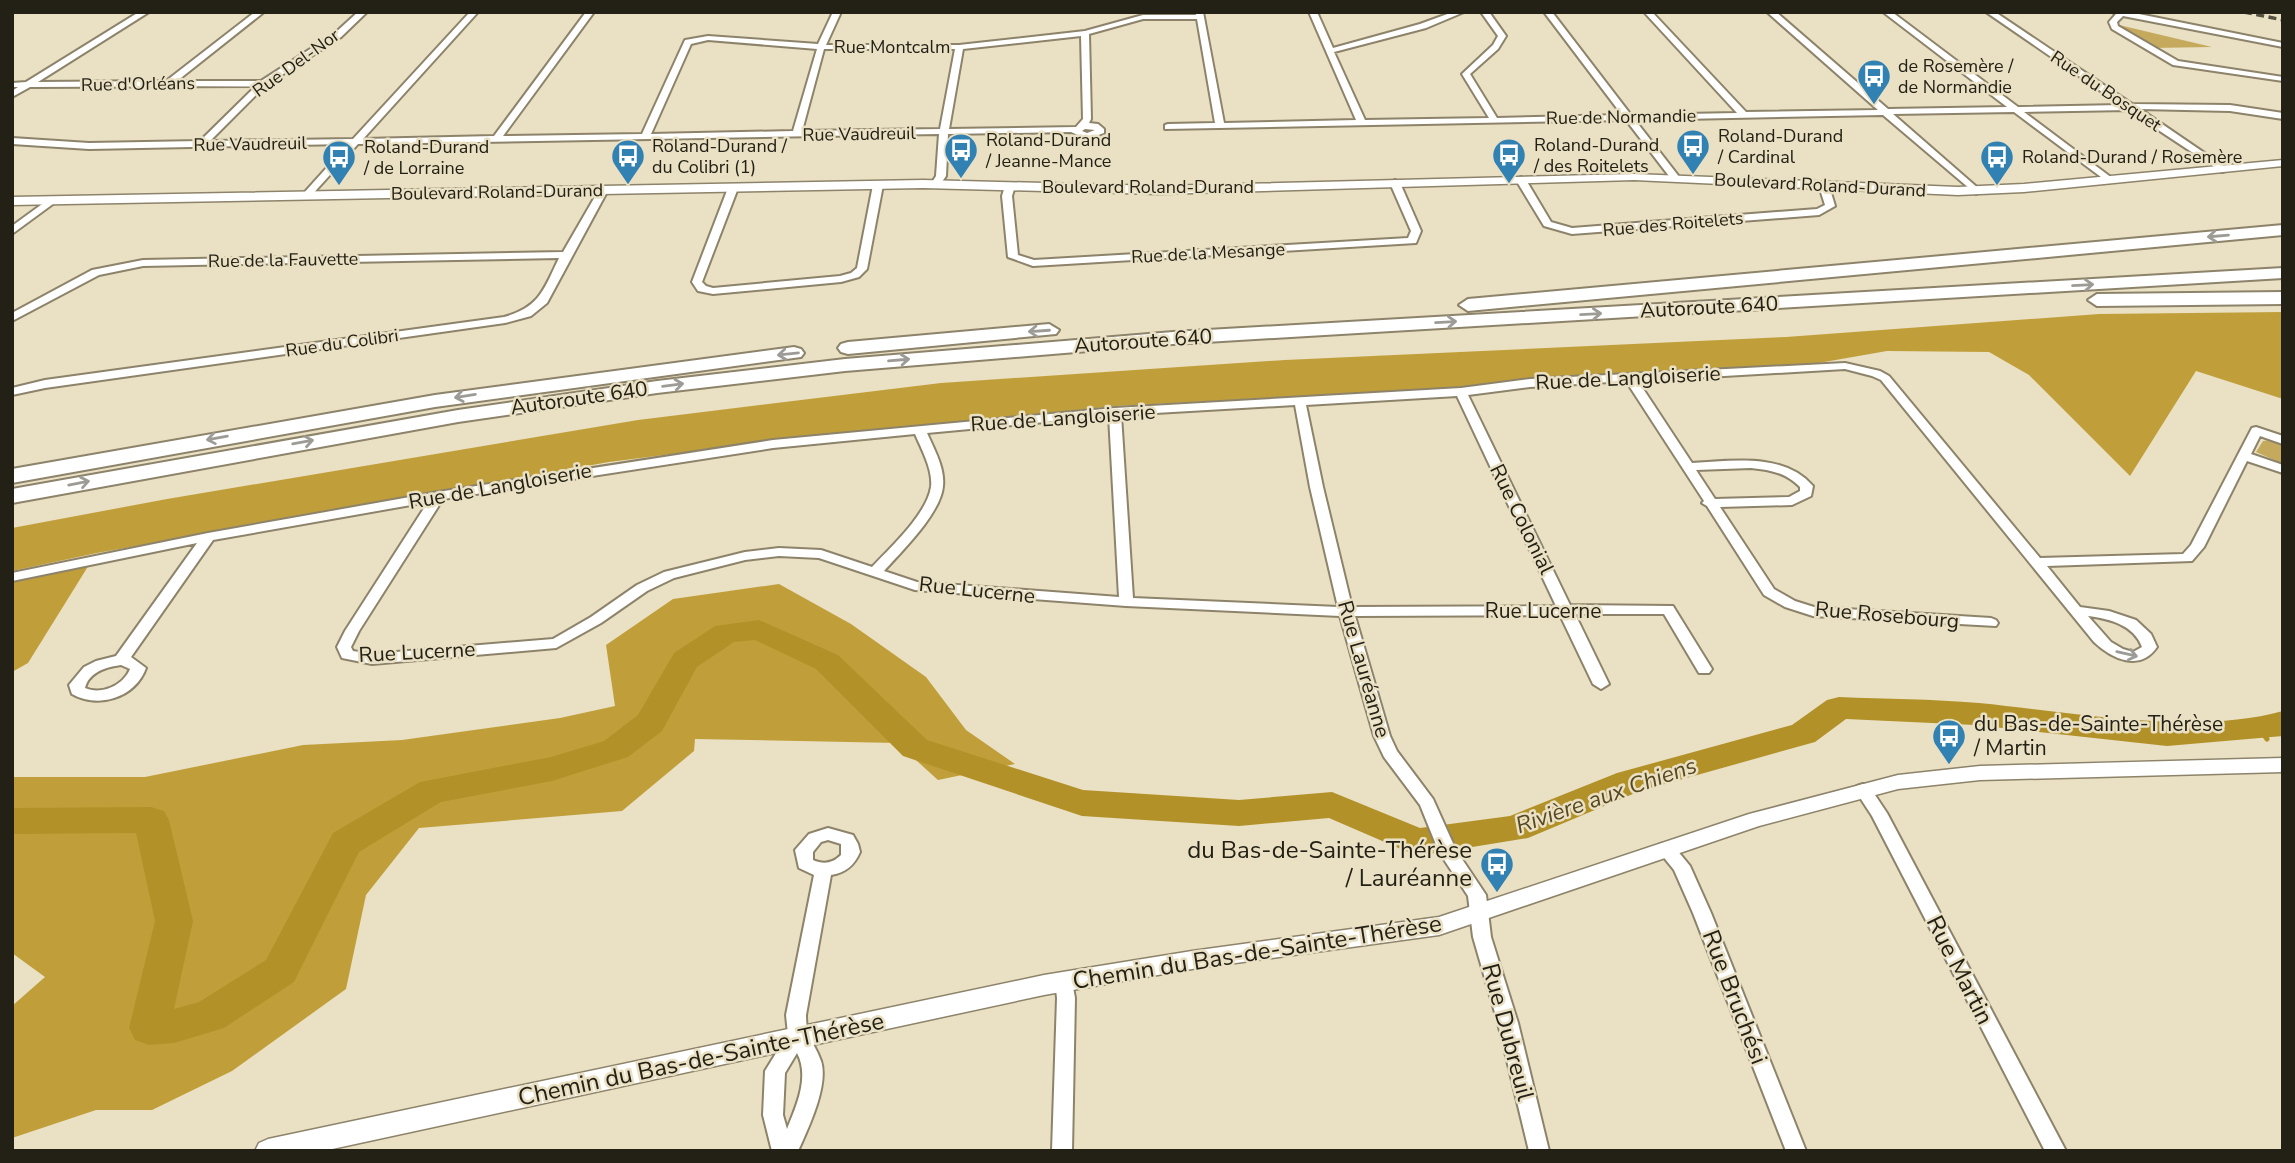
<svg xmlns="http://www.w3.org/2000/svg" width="2295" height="1163" font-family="'Nunito Sans',sans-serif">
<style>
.green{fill:#c5aa5e}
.forest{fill:#c09f3a}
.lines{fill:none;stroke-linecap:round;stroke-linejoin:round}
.stream{stroke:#b29129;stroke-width:5}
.river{fill:#b29129;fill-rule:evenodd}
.minor-casing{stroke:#8d836a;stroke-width:4}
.tertiary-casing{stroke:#8d836a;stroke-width:3}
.motorway-casing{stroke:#8d836a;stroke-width:4}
.minor{fill:#fff;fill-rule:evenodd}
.tertiary{fill:#fff;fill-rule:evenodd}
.motorway{fill:#fff;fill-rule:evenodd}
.rail{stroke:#555041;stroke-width:3.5;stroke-dasharray:8 4.5;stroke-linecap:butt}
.oneway{stroke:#9c9b96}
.labels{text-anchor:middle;stroke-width:5;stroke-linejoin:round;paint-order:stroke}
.far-street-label{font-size:18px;fill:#232015;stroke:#eae0c4}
.far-poi-label{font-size:18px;fill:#232015;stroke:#eae0c4;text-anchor:start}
.street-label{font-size:21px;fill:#232015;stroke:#eae0c4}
.poi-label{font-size:21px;fill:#232015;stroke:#eae0c4;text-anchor:start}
.water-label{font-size:23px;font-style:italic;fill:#56481f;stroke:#eae0c4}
.near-poi-label{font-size:24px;fill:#232015;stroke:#eae0c4;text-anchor:end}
.near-street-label{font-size:24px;fill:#232015;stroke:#eae0c4}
</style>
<rect width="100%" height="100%" fill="#eae0c4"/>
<g class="green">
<path d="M2119,25l93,22 -60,1z"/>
<path d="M2271,440l12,3v21l-27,-12 7,-11z"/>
</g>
<g class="forest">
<path d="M2283,312v87l-87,-28 -66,105 -101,-101 -40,-23 -102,-1 -80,14 -270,13 -87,11 -334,17 -351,36 -156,20 -512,91 -85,18v-43l155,-29 471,-79 303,-37 344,-23 501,-23 313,-23z"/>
<path d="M92,560l-64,103 -16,9v-96z"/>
<path d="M779,584l72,40 75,53 40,53 49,34 -77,16 -41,-37 -202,-4 -1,12 -72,60 -203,17 -53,67 -20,94 -114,82 -80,39h-56l-84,28v-132l33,-29 -33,-24v-176h133l158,-32 99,-5 158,-22 55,-12 -9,-61 67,-46z"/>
</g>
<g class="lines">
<path class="stream" d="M2259,728l8,11"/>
<path class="river" d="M759,620l79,35 89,85 156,50 156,10 93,-8 88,36 90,-12 107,-43 175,-48 35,-25 12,-3c46,2 93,2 140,6 93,9 214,33 304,8v25l-116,10 -192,-21 -129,-6 -31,23 -175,49 -112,47 -111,18 -88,-38 -90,8 -157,-10 -12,-4 -167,-56 -87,-87 -61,-29 -21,2 -37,25 -35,64 -34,26 -76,24 -111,21 -82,50 -65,130 -70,46 -50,15 -25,2 -14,-5 -6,-12 26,-107 -19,-88 -124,1v-26l139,-1 13,4 5,9 24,101 -19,88 25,-7 67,-42 67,-127 87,-51 131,-25 53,-16 34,-26 36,-62 41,-27z"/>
<g class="minor-casing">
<g id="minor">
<path d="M139,12h10l-111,70 128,-1 89,-69h9l-87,69h84l74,-48 23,-21h9l-26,25 -75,48 -56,56 143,-2 117,-127h8l-115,127 131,-3 92,-124h8l-91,124 139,-2 43,-94 23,-4 110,8 15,-32h8l-15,33h133l126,-14 58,-16h53l-1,-3h8l21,111 132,-3 -47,-108h8l16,36 87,-24 33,-12h11l-38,16 -92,24 31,68 124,-2 -27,-44 31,-29 5,-9 -17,-24h8l17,24 -8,13 -28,25 27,44 125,-3 -78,-103h8l79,103 106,-2 -93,-101h8l94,100 132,-2 -111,-98h9l112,97 119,-2 -124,-95h9l126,95 103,-2 -135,-93h9l137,92 98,1 53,8v6l-53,-8 -90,-2 85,58v4l-3,1 -94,-62 -104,2 88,66 2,2 -5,3 -95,-71 -121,2 86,75 2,2 -5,3 -93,-79 -248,5 45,58 -5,3 -3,-1 -46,-60 -461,9v-4l3,-1 47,-1 -18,-104h-54l-54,15 2,85 -2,4 9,1 6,5v4l-17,6 -16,-7 -123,2 -2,42 -7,10 -3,1 -5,-3 5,-8 3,-42 -581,10 -49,54h-6v-4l45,-50 -259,5 -77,-5v-6l77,5 111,-2 56,-55 -226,1 -18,10v-6l6,-4h-6v-4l14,-1zM1081,36l2,83 -7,8 -127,2 14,-80zM708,40l109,9 -24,82 -142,3 40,-90zM824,49h131l-15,80 -138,2zM1085,129l10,1 -8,3 -5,-2z"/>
<path d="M2112,12h17l154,31v4l-160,-31 -6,6 1,4 60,35 105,16v4l-110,-16 -61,-36 -3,-7 7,-8z"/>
<path d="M1521,177l5,3 25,42 21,6 245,-19 8,-4 -6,-19 5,-3 5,3 6,20 -16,9 -247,19 -28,-8 -28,-46z"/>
<path d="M1395,180l5,3 21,48 -5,12 -383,23 -25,-9 -6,-61 3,-10 5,-3 5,3 -3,10 6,59 16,5 374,-22 3,-7 -21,-48z"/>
<path d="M878,182l5,3 -16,84 -8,8 -18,5 -128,12 -15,-3 -6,-9 36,-94 5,-3 5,3 -36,94 4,4 7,2 127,-12 11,-3 6,-5 16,-83z"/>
<path d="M600,188l8,2 -61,113 -16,13 -26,7 -460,65 -33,7v-7l33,-8 459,-63c36,-10 40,-28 55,-59l-416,8 -44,9 -87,46v-8l80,-43 51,-10 420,-8z"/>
<path d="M49,199l8,2 -45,33v-8z"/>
<path d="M1845,363l35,8 9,5 151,182 143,-4 8,-9 61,-117 4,-1 27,9v8l-23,-8 -9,18 32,11v8l-36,-12 -43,86 -12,14 -145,5 33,41 29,4 27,9 15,14 6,13c-17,25 -45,12 -63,-5l-213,-262 -9,-4 -27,-7 -207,12 54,82c39,-2 92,-11 121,23l-2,10 -19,9 -72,2 54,82 21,12 19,6 177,11 5,2 2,3 -2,3 -183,-10 -28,-9 -21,-12 -57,-89 -5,-3 2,-2 -78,-120 -96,6 -62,8 102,210 103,1 39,63 -3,4h-10l-35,-59h-89l34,70 -8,5 -8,-5 -33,-69 -205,1 35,120 7,15 36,48 23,51 30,45 5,42 27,86 31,128h-20l-31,-128 -25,-86 -5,-41 -29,-44 -19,-47 -36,-48 -10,-21 -34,-120 -214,-10 -211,-16 -96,-32 -40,-2 -34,4 -71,18 -27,13 -46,32 -45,25 -184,16 -30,-6 -5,-11 8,-16 83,-129 -215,38 -82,117 15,11c-11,30 -48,41 -74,26l-3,-9 15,-18 12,-6 20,-5 81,-113 -185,38v-8l196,-40 230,-41 335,-52 342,-32 346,-20 69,-9zM1457,396l99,210 -204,1 -29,-120 -17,-82zM1295,405l15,82 28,120 -205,-9 -12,-183zM1109,416l10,181 -202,-15 -33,-11c18,-20 57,-58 59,-85 2,-18 -9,-37 -16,-53zM915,434c7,16 18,36 16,53 -4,27 -41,61 -59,80l-51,-17 -42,-2 -34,4 -81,20 -27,13 -46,32 -38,22 -181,15 -19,-3 -2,-4 8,-16 84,-132 330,-51zM1751,468c20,2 35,5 49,19v4l-11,6 -74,2 -19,-29zM2088,616c22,3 46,9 54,31l-9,5 -10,-3 -12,-7zM121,665l9,4c-7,17 -29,26 -45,19 4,-16 21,-21 36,-23z"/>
<path d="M1863,784l6,2 18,27 179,338h-21l-173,-335 -17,-26 2,-4z"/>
<path d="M828,828l25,7 5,9 2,8c-6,14 -15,21 -29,23l-25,140c0,24 8,26 15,46 8,24 -13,68 -23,90h-26l-9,-36 2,-44 23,-37 -2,-19 28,-140 -15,-7 -4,-18 14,-16zM828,840l13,4v11c-8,8 -17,10 -28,5v-8l8,-10zM797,1053c13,24 -1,54 -10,76l-4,-14 2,-42z"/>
<path d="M1666,843l6,1 18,22 21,47 95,238h-20l-93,-238 -19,-43 -17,-21 3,-5z"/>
<path d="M1064,973l7,3 4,22 -3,153h-20l5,-153 -2,-17 2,-5z"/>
</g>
</g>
<g class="tertiary-casing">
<g id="tertiary">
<path d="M2283,160v6l-259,26 -66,3 -324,-15 -475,14 -236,-6 -911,17v-8l911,-17 236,6 475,-12 324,13 66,-3z"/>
<path d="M2283,758v14l-303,8 -82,9 -139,37 -320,109 -247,34 -148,26 -721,156h-68l4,-8 9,-4 776,-164 148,-24 247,-34 310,-103 149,-39 82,-9z"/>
</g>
</g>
<g class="motorway-casing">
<g id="motorway">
<path d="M2283,225v10l-815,76 -9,-6 9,-6z"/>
<path d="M2283,268v10l-1110,66 -328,27 -188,22 -199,29 -446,81v-14l446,-79 199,-29 188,-22 328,-27z"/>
<path d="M2283,292v12l-186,2 -9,-6 9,-6z"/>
<path d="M1049,324l10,6 -3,4 -208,20 -7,-2 -3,-4 3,-4 7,-2z"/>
<path d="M794,347l7,2 3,4 -3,4 -366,50 -423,76v-14l423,-74z"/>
</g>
</g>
<use href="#minor" class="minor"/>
<use href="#tertiary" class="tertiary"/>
<use href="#motorway" class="motorway"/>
<path class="rail" d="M2244,12l39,8"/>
</g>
<defs><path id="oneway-shaft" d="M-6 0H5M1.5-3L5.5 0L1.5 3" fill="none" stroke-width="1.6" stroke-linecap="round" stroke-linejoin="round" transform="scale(1.75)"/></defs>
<g class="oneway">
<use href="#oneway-shaft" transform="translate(2218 236) rotate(175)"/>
<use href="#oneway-shaft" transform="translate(2083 285) rotate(-3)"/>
<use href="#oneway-shaft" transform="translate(1591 314) rotate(-3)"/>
<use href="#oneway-shaft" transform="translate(1446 322) rotate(-3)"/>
<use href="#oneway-shaft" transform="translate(1039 331) rotate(176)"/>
<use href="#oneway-shaft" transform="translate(788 354) rotate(174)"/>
<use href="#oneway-shaft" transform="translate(899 360) rotate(-5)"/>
<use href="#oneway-shaft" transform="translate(673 385) rotate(-7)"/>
<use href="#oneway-shaft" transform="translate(465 396) rotate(171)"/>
<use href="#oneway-shaft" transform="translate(217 438) rotate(170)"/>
<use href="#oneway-shaft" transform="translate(303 442) rotate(-10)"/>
<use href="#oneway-shaft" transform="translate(79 483) rotate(-11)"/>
<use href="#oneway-shaft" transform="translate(2127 654) rotate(13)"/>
</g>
<defs>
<g id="bus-pin" transform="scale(1.75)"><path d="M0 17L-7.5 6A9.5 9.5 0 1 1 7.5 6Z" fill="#3281b3" stroke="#eae0c4"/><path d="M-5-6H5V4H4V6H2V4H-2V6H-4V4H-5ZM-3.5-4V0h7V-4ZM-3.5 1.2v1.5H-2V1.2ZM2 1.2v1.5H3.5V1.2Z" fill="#fff"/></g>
</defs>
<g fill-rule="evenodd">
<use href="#bus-pin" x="1874" y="76"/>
<use href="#bus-pin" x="1693" y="146"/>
<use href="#bus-pin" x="961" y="150"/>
<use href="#bus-pin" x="1509" y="155"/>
<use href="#bus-pin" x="628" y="156"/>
<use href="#bus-pin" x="339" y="157"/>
<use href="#bus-pin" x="1997" y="157"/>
<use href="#bus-pin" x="1949" y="736"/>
<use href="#bus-pin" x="1497" y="864"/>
</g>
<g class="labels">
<g class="far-street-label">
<text x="892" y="53">Rue Montcalm</text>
<text transform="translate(296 63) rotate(-36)" y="6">Rue Del-Nor</text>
<text transform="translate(138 84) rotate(-1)" y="6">Rue d'Orléans</text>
<text transform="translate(2106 91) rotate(34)" y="6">Rue du Bosquet</text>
<text transform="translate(1621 117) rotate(-1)" y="6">Rue de Normandie</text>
<text transform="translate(859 134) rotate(-1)" y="6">Rue Vaudreuil</text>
<text transform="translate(250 144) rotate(-1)" y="6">Rue Vaudreuil</text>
<text transform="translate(1820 185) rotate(3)" y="6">Boulevard Roland-Durand</text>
<text x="1148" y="193">Boulevard Roland-Durand</text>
<text transform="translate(497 192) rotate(-1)" y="6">Boulevard Roland-Durand</text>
<text transform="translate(1673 224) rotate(-5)" y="6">Rue des Roitelets</text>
<text transform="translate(1208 253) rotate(-3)" y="6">Rue de la Mesange</text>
<text transform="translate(283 260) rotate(-1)" y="6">Rue de la Fauvette</text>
<text transform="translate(342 343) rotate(-8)" y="6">Rue du Colibri</text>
</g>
<g class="far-poi-label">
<text x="1898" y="72">de Rosemère /<tspan x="1898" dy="21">de Normandie</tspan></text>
<text x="1718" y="142">Roland-Durand<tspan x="1718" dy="21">/ Cardinal</tspan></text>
<text x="986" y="146">Roland-Durand<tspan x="986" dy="21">/ Jeanne-Mance</tspan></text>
<text x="1534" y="151">Roland-Durand<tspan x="1534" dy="21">/ des Roitelets</tspan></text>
<text x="652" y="152">Roland-Durand /<tspan x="652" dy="21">du Colibri (1)</tspan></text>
<text x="364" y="153">Roland-Durand<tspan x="364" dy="21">/ de Lorraine</tspan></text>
<text x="2022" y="163">Roland-Durand / Rosemère</text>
</g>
<g class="street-label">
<text transform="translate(1709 307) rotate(-3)" y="7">Autoroute 640</text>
<text transform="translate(1143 341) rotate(-4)" y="7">Autoroute 640</text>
<text transform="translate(1628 378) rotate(-3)" y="7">Rue de Langloiserie</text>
<text transform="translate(579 398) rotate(-8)" y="7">Autoroute 640</text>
<text transform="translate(1063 418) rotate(-4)" y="7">Rue de Langloiserie</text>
<text transform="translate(500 486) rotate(-10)" y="7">Rue de Langloiserie</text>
<text transform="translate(1522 519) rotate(64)" y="7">Rue Colonial</text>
<text transform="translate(977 590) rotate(6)" y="7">Rue Lucerne</text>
<text x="1543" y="618">Rue Lucerne</text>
<text transform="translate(1887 615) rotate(5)" y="7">Rue Rosebourg</text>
<text transform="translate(417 652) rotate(-3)" y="7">Rue Lucerne</text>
<text transform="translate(1364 669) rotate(74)" y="7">Rue Lauréanne</text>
</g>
<g class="poi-label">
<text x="1974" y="731">du Bas-de-Sainte-Thérèse<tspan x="1974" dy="24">/ Martin</tspan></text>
</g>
<g class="water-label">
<text transform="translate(1606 795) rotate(-19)" y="8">Rivière aux Chiens</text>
</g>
<g class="near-poi-label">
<text x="1472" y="858">du Bas-de-Sainte-Thérèse<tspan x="1472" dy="28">/ Lauréanne</tspan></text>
</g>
<g class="near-street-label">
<text transform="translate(1257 952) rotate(-9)" y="8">Chemin du Bas-de-Sainte-Thérèse</text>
<text transform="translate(1960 970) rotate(63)" y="8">Rue Martin</text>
<text transform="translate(1735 997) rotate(69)" y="8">Rue Bruchési</text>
<text transform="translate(1508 1032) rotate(75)" y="8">Rue Dubreuil</text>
<text transform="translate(701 1059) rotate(-12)" y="8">Chemin du Bas-de-Sainte-Thérèse</text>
</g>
</g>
<rect width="2295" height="1163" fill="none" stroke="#232015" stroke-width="28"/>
</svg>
